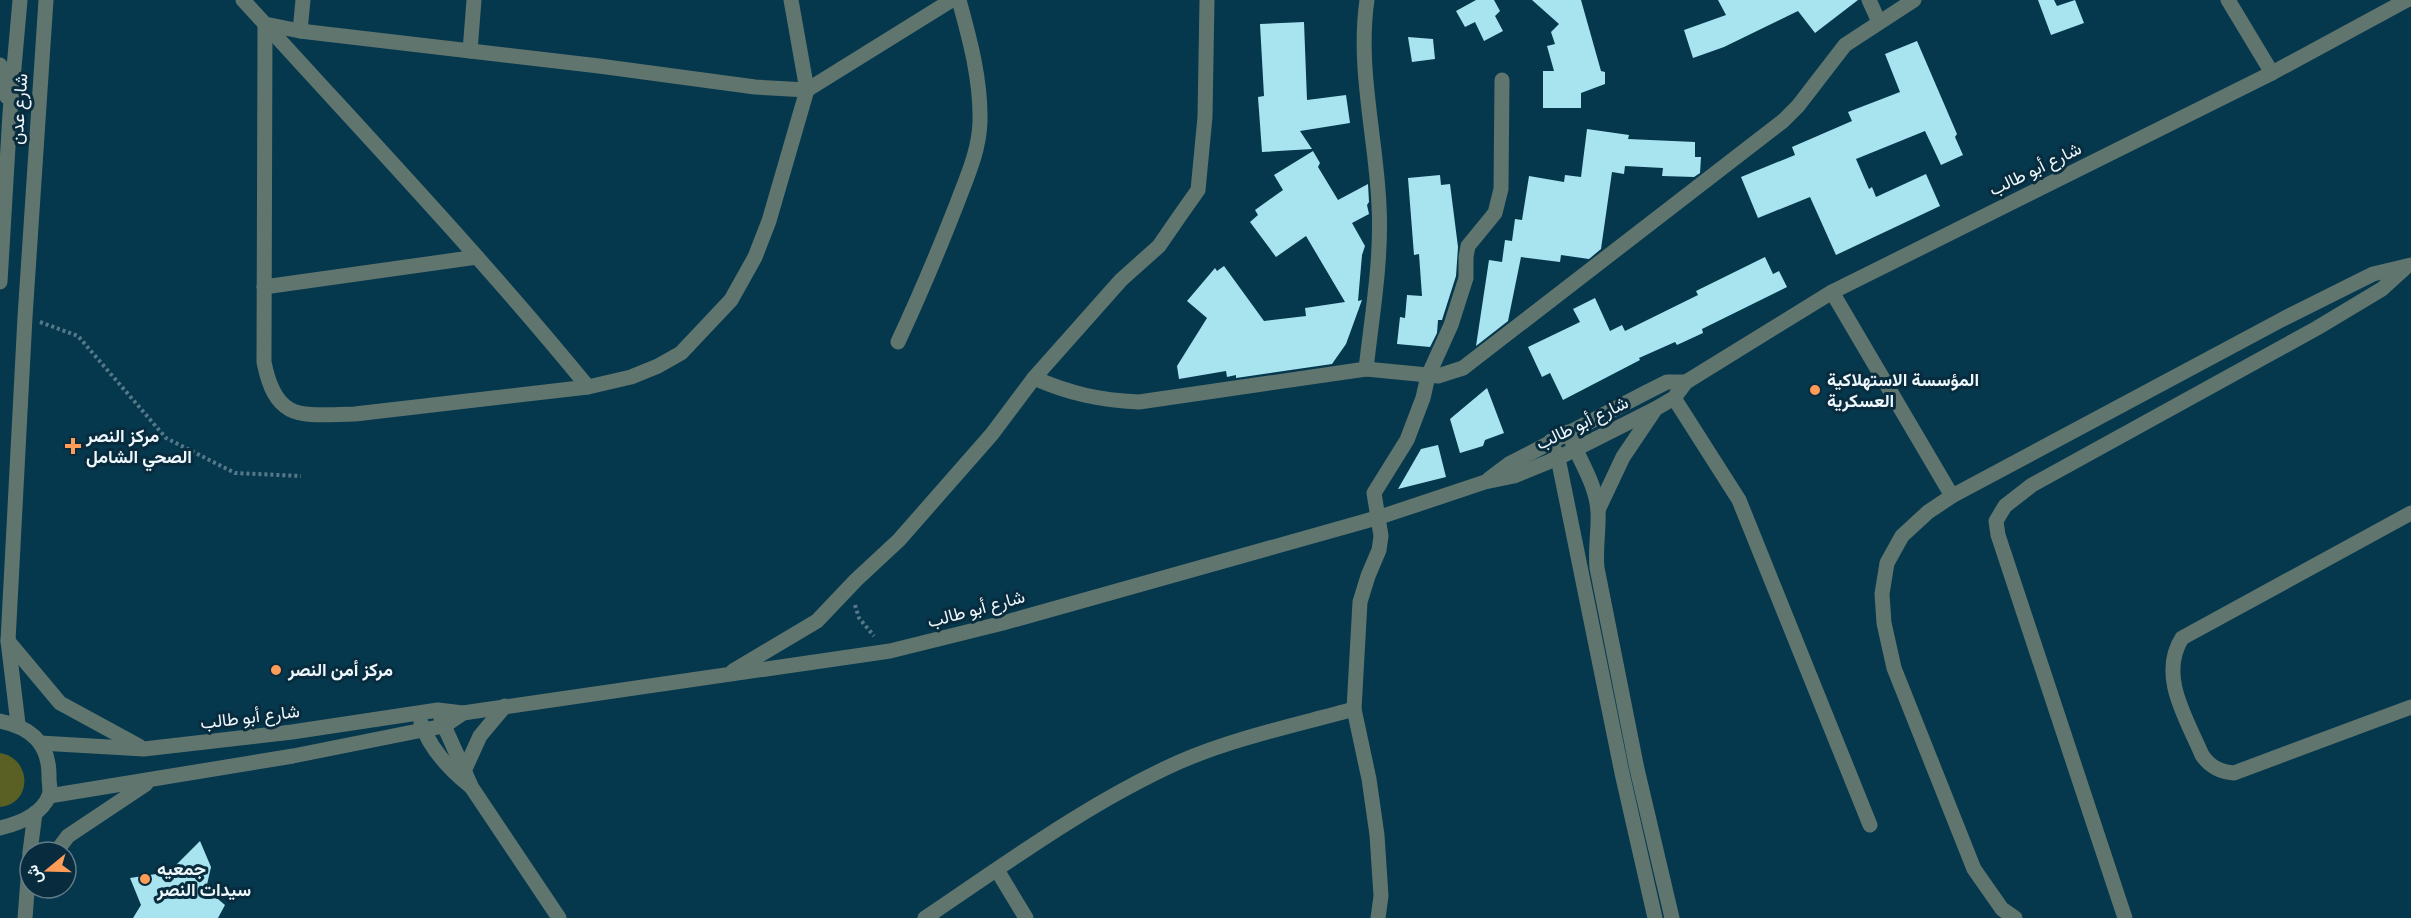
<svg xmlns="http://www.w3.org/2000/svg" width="2411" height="918" font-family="Cabin,Vazirmatn,sans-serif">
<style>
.green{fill:#5a5f23}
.building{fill:#a8e3f0}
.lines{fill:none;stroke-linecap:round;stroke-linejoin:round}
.path{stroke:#557989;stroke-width:4;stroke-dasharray:3 3;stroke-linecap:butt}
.minor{stroke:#5f756e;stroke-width:15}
.poi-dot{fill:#fe9c58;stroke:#082c3d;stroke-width:2}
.labels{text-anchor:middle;stroke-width:6;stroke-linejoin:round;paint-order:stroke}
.street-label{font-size:18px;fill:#edf7fc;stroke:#082c3d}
.poi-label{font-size:18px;font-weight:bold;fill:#edf7fc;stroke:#082c3d;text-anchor:start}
</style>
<rect width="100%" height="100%" fill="#05374d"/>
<path class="green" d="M0,753c32,5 33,51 0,54z"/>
<g class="building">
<path d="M1476,0h18l6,11 -5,5 8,15 -19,10 -9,-19 -10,5 -9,-16z"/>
<path d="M1532,0h49l20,71 4,1v12l-24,9v15h-38v-37h11l-7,-25 8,-2 -4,-12 8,-8z"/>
<path d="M1718,0h140l-43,33 -17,-22 -74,36 -31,11 -9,-28 42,-15z"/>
<path d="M2038,0h16l3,6 18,-6 9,23 -33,12z"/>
<path d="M1304,22l3,78 39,-5 4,28 -50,8 12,18 -50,3 -4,-55 6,-1 -4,-72z"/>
<path d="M1408,37l25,2 2,20 -23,3z"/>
<path d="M1917,41l40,93 -2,3 8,18 -22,10 -16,-34 -69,28 13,30 3,-2 4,10 50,-23 14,32 -104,49 -26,-58 -52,21 -17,-41 54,-22 -3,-8 60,-26 -4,-9 52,-20 -15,-38z"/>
<path d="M1587,129l42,6 -1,4 67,3v15h6l-1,16 -6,4 -32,-1 1,-8 -38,-2 -1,8 -12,-2 -11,77 -12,10 -28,-4 -1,7 -39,-5 -13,64 -32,25 13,-86 13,2 3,-22 7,1 3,-22 7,1 7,-44 35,6 1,-7 16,2z"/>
<path d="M1313,151l7,12 -2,4 20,33 30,-16 1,18 -2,3 2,9 -17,9 13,23 -3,9 -4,46 4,-1 -16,44 -14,20 -96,14v-3l-9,2 -1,-6 -47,8 -2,-13 30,-48 -20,-17 28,-33 2,3 7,-5 40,55 42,-5 -1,-8 40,-6 -39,-66 -30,21 -26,-35 8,-7 -3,-5 28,-20 -9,-15z"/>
<path d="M1440,175l1,10 9,-1 8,63 -2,29 -14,44h-4l-1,13 -7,14 -33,-3 3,-27 5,1 2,-23 15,1 -3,-42 -5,1 -6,-77z"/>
<path d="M1765,257l8,17 6,-3 8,16 -85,42 1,4 -26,12 -2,-3 -36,16 1,2 -77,40 -13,-27 -8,4 -14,-30 52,-25 -7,-13 22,-11 15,33 12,-6 3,6 73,-36 -2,-4z"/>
<path d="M1487,388l17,45 -19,7 -2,6 -23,7 -10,-34z"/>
<path d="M1438,445l8,32 -48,12 23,-40z"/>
<path d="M200,841l11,26 -5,22 19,16 -7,13h-85l8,-13 -11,-27 39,-6z"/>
</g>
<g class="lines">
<g class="path">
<path d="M40,322l38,14 88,102 69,35 66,3"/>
<path d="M855,605l4,13 15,18"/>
</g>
<g class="minor">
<path d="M243,0l22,24 35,7 299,35 156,21 52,3 145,-90"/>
<path d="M1869,0l10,22"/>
<path d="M2228,0l44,73"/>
<path d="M265,24l-1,338c12,61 38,53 91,52l233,-27 43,-10 27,-11 23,-13 50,-53 24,-43 14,-36 38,-131 -16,-90"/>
<path d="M265,24c109,120 221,238 323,363"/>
<path d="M300,31l3,-31"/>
<path d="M470,51l4,-51"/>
<path d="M0,65l7,32"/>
<path d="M0,282l10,-169 10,-113"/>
<path d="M264,287l213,-30"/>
<path d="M1832,292l120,204"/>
<path d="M898,342c21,-45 40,-90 58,-136 10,-27 23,-54 24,-84 1,-42 -10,-82 -21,-122"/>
<path d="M1366,369c6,-54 16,-110 13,-164 -3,-68 -22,-137 -12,-205"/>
<path d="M1034,378c37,16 65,22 105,24l227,-33 72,7 25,-8 320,-247 15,-15 47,-61 69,-45"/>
<path d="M1674,398l65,102 131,325"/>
<path d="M1568,432c10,26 28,51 30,79 1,19 -3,38 -1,57l40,201 35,149"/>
<path d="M1551,441l7,17 64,315 33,145"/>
<path d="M1489,479l20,-15 138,-72 20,-10h19"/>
<path d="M1598,510l25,-53 31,-46"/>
<path d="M2411,513l-229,125c-24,38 5,81 20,117 8,12 18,17 32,18l177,-66"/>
<path d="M8,641l52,62 79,43"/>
<path d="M733,671l84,-50 39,-41 43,-40 93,-106 42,-56 87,-98 38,-34 20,-29 19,-27 7,-73 2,-117"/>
<path d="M441,719l31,69 87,130"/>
<path d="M0,721c31,6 50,23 49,57 0,5 2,13 0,18 -8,19 -32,28 -49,32"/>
<path d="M421,723c9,26 28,46 49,63"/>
<path d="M18,724l-10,-83 17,-324 21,-317"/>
<path d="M40,743l104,6 148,-17 146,-22 25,3 427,-62 113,-28 377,-106 105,-35 29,-6 44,-18 97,-49 19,-11 12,-16 146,-90 440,-219 135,-73"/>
<path d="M465,769l15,-33 25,-30"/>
<path d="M49,796l244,-40 130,-26 21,-4 19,-13"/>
<path d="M30,852l5,-39"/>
<path d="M56,852l12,-16 78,-52"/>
<path d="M997,870l29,48"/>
<path d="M25,918l5,-65"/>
<path d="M925,918c82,-55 163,-115 254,-156 55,-24 117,-37 175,-53"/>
<path d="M1378,918l3,-22 -4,-61 -8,-56 -15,-70 6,-107 8,-26 11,-26 2,-14 -7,-43 33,-53 16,-42 5,-22 23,-51 15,-47v-21l2,-11 27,-33 6,-24 1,-109"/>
<path d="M2015,918l-13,-9 -28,-40 -80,-201 -10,-45 -2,-29 5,-31 15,-27 26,-24 24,-16 331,-177 90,-45 38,-9"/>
<path d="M2125,918l-127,-383 -2,-14 9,-15 27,-21 285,-157 65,-39 22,-20"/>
</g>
</g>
<g class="poi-dot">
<circle cx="1815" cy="390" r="6"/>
<path d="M70 437h6v6h6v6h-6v6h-6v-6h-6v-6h6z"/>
<circle cx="276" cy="670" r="6"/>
<circle cx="145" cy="879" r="6"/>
</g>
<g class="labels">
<g class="street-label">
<text transform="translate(19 109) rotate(-86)" y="6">شارع عدن</text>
<text transform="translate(2035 169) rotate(-26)" y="6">شارع أبو طالب</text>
<text transform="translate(1582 423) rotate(-26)" y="6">شارع أبو طالب</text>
<text transform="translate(976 609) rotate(-15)" y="6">شارع أبو طالب</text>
<text transform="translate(250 717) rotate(-7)" y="6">شارع أبو طالب</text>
</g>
<g class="poi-label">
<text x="1827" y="386">المؤسسة الاستهلاكية<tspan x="1827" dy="21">العسكرية</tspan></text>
<text x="86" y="442">مركز النصر<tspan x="86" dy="21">الصحي الشامل</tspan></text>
<text x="288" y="676">مركز أمن النصر</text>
<text x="157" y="875">جمعيه<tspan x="157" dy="21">سيدات النصر</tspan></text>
</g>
</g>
<g transform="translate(48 870) rotate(251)"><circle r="28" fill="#082c3d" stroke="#647d89" stroke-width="1.5"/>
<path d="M0-4.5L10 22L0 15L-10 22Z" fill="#fe9c58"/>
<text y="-9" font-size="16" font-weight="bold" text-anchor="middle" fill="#edf7fc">ش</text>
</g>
</svg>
